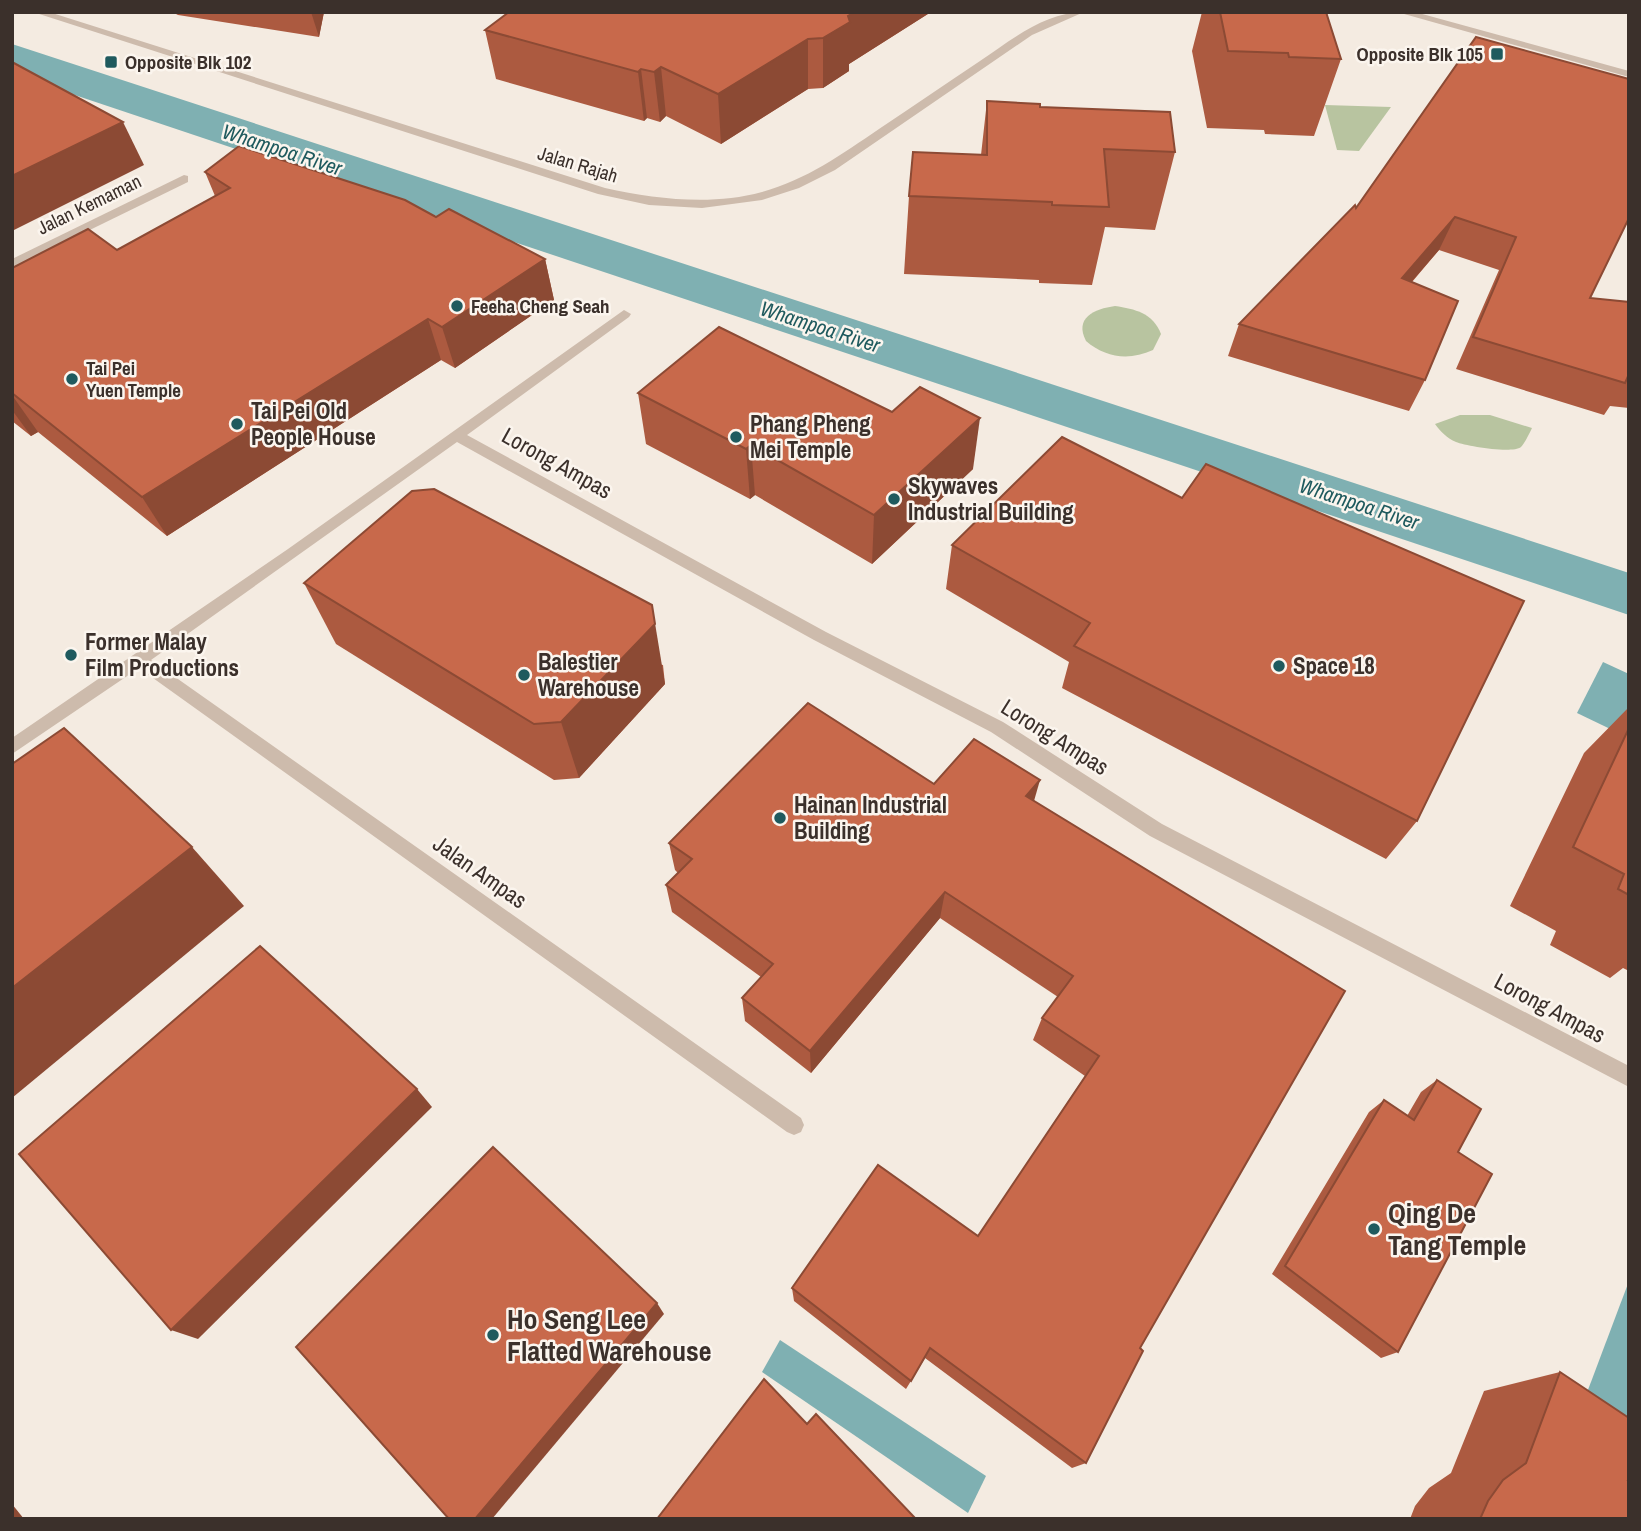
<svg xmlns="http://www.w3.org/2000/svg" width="1641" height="1531" font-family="'Archivo Narrow',sans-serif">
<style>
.green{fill:#b8c4a0}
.water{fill:#7fb0b2}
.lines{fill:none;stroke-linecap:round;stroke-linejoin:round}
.minor{fill:#cdbbac;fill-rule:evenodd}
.wall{fill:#ac5a40}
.shaded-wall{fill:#8c4a34}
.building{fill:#c8694b;stroke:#8c4a34;stroke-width:2}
.poi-dot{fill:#1f5a5e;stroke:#fbf5ee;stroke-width:2.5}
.labels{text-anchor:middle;stroke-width:5;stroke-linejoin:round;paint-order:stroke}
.far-poi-label{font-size:19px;font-weight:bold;fill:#3b302b;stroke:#fbf5ee;text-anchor:start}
.far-street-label{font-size:19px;fill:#3b302b;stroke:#fbf5ee}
.far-water-label{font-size:21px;font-style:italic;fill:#1f5a5e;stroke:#fbf5ee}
.poi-label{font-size:23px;font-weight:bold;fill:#3b302b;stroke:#fbf5ee;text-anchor:start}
.street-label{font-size:23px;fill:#3b302b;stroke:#fbf5ee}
.near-poi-label{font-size:28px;font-weight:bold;fill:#3b302b;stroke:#fbf5ee;text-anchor:start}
</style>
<rect width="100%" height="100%" fill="#f4ebe1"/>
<g class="green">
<path d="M1325,105l66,2 -32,44 -22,-1z"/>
<path d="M1115,306c20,3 38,7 46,28l-8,16c-24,11 -47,8 -67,-9 -12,-23 8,-32 29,-35z"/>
<path d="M1460,415h30l42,13c-3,6 -7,15 -11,19 -9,7 -55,-1 -65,-5 -9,-4 -15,-10 -21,-18z"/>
</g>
<g class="water">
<path d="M12,44l1617,529v42l-1617,-541z"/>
<path d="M1603,662l26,12v64l-52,-25z"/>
<path d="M1629,1281v185l-61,-23z"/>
<path d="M780,1340l206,136 -18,37 -206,-141z"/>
</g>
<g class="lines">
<g class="minor">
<path d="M33,12h16l556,176c51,11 106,18 157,4 44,-12 80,-38 117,-63 34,-23 67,-45 101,-68 31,-21 65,-49 104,-49l-52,23 -197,135 -36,18 -37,12 -60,8 -53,-3 -51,-11z"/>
<path d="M1397,12h18l214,59v6z"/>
<path d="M184,175l4,1v6l-176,86v-9z"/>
<path d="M624,310l7,4 -2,3 -162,118 359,197 177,90 159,102 467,242v21l-479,-251 -159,-104 -177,-92 -357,-198 -306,218 650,458 3,7 -3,7 -7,3 -7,-3 -648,-464 -127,86v-16l276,-189z"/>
</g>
</g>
<g class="wall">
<path d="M172,12h152l-5,25 -141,-22z"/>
<path d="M509,12h422l-82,52v7l-26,17 -15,1 -87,55 -55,-28 -6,6 -13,-4 -3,3 -148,-42 -11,-49z"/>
<path d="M1202,12h124l15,47 -27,77 -49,-2 -1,-4 -57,-2 -15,-77z"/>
<path d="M1476,37l114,261 39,4v106l-19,-2 -6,9 -148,-46 43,-99 -60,-20 -27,32 13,98 -16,31 -181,-55 11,-32 117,-116z"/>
<path d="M987,101l53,6 135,45 -20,78 -50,-3 -13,58 -53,-2v-3l-135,-6 5,-78 72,-41z"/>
<path d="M205,172l231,45 109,42 9,41 -99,68 -14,-8 -274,176 -129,-104 -7,4 -19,-15v-153l105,-18 98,-54z"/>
<path d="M638,393l335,76 -101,95 -117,-69 -5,4 -104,-55z"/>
<path d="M1182,498l235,323 -31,38 -324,-171 7,-26 -123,-73 6,-44z"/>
<path d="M304,583l359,82 2,19 -86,94 -25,2 -218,-136z"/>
<path d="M1629,707v264l-6,-3 -13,10 -60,-33 6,-14 -46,-25 74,-153z"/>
<path d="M934,784l100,17 311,190 -205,357 -54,115 -14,5 -147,-110 -19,31 -112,-88 -2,-13 186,-52 107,-160 -52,-36 9,-22 16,-21 -118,-79 -129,155 -66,-52 -3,-23 19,-21 -89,-65 -6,-27 12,-12 -3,-3 -6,-27z"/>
<path d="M1437,1080l21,72 -60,200 -17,6 -109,-84 97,-162 15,-12 23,16 14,-24z"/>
<path d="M1560,1372l68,108 1,39h-219l5,-13 14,-18 22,-15 33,-82z"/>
</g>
<g class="shaded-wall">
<path d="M311,12h13l-5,25z"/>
<path d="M855,12h76l-82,52v7l-26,17v-50l25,-22z"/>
<path d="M808,39v50l-87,55 -3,-50z"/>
<path d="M661,67l5,49 -6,6 -6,-50z"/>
<path d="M641,69l6,49 -3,3 -6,-49z"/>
<path d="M123,122l21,43 -132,66v-55z"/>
<path d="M1455,217l-16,33 -52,60 15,-32z"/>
<path d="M545,259l9,41 -99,68 -13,-41z"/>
<path d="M428,319l13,41 -274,176 -25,-39z"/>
<path d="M12,395l26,37 -7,4 -19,-26z"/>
<path d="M980,418l-7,51 -101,95 2,-49z"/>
<path d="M751,445l4,50 -5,4 -4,-50z"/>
<path d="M652,605l13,79 -86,94 -18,-56z"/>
<path d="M1040,780l-8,28 -6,-12z"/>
<path d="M192,847l52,59 -232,192v-110z"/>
<path d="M945,892l-5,26 -129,155 -1,-22z"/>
<path d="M417,1089l15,18 -234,232 -27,-9z"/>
<path d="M657,1303l7,11 -172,205h-17z"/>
<path d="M12,1504l12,15h-12z"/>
</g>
<g class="building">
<path d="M509,12h346l-7,4 2,6 -27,16 -15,1 -90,55 -57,-27 -7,5 -13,-3 -3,3 -153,-42z"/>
<path d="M1220,12h106l15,47 -52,-2 -1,-4 -60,-2z"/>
<path d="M1476,37l153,42v139l-39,80 39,4v72l-4,9 -152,-46 43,-100 -61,-20 -53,61 56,23 -33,79 -186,-56 116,-119 1,3z"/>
<path d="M12,62l111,60 -111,54z"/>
<path d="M987,101l53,3v3l130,5 5,40 -71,-3 5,58 -57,-2v-3l-143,-6 4,-44 74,3z"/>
<path d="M239,146l166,54 31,17 13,-8 96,50 -103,68 -14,-8 -286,178 -130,-104v-125l76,-39 29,21 113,-62 -25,-16z"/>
<path d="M719,327l173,85 28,-25 60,31 -106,97 -123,-70 -5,4 -108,-56z"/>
<path d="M1062,437l120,61 24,-34 318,137 -107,220 -343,-175 16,-23 -138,-78z"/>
<path d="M434,489l218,116 3,19 -94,98 -27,2 -230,-141 108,-92z"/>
<path d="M808,703l126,81 40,-45 66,41 -14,16 319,195 -205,357 3,3 -57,112 -156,-115 -19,33 -119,-93 86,-123 100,71 121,-180 -57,-38 31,-42 -128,-84 -135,159 -68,-53 31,-34 -107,-79 26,-26 -23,-16z"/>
<path d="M64,728l128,119 -180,141v-224z"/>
<path d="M1629,728v167l-11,-6 6,-15 -51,-27z"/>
<path d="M260,946l157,143 -246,241 -152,-176z"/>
<path d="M1437,1080l44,29 -23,43 34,22 -94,178 -113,-86 99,-166 30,20z"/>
<path d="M493,1147l164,156 -182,216h-26l-153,-172z"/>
<path d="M1560,1372l69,46v59l-1,3h1v39h-149l8,-18 15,-21 23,-17z"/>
<path d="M764,1379l43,45 9,-10 100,105h-259z"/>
</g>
<g class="poi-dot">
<rect x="1490" y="47" width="14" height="14" rx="3.5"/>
<rect x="104" y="55" width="14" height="14" rx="3.5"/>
<circle cx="457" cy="306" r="7"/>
<circle cx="72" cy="379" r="7"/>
<circle cx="237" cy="424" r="7"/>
<circle cx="736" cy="437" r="7"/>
<circle cx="894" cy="499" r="7"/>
<circle cx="71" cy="655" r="7"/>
<circle cx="1279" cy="666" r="7"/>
<circle cx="524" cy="675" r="7"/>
<circle cx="780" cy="818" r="7"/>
<circle cx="1374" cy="1229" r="7"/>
<circle cx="493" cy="1335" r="7"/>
</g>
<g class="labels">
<g class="far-poi-label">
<text x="1483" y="61" text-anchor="end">Opposite Blk 105</text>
<text x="125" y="69">Opposite Blk 102</text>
<text x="471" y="313">Feeha Cheng Seah</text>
<text x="86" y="375">Tai Pei<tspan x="86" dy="22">Yuen Temple</tspan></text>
</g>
<g class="far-street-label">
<text transform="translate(578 164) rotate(17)" y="7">Jalan Rajah</text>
<text transform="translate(89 204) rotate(-26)" y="7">Jalan Kemaman</text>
</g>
<g class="far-water-label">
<text transform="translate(282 150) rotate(18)" y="7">Whampoa River</text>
<text transform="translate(820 327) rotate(18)" y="7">Whampoa River</text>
<text transform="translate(1359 504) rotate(18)" y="7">Whampoa River</text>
</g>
<g class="poi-label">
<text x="251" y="419">Tai Pei Old<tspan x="251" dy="26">People House</tspan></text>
<text x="750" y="432">Phang Pheng<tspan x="750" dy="26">Mei Temple</tspan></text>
<text x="908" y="494">Skywaves<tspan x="908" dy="26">Industrial Building</tspan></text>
<text x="85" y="650">Former Malay<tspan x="85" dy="26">Film Productions</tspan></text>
<text x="538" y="670">Balestier<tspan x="538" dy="26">Warehouse</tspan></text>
<text x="1293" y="674">Space 18</text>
<text x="794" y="813">Hainan Industrial<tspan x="794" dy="26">Building</tspan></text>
</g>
<g class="street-label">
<text transform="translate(557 463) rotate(29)" y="8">Lorong Ampas</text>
<text transform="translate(1055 737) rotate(32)" y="8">Lorong Ampas</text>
<text transform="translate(480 872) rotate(35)" y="8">Jalan Ampas</text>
<text transform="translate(1550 1008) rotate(28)" y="8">Lorong Ampas</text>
</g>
<g class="near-poi-label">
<text x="1388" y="1223">Qing De<tspan x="1388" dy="32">Tang Temple</tspan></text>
<text x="507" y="1329">Ho Seng Lee<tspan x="507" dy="32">Flatted Warehouse</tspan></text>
</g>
</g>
<rect width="1641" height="1531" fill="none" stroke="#3b302b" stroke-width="28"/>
</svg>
